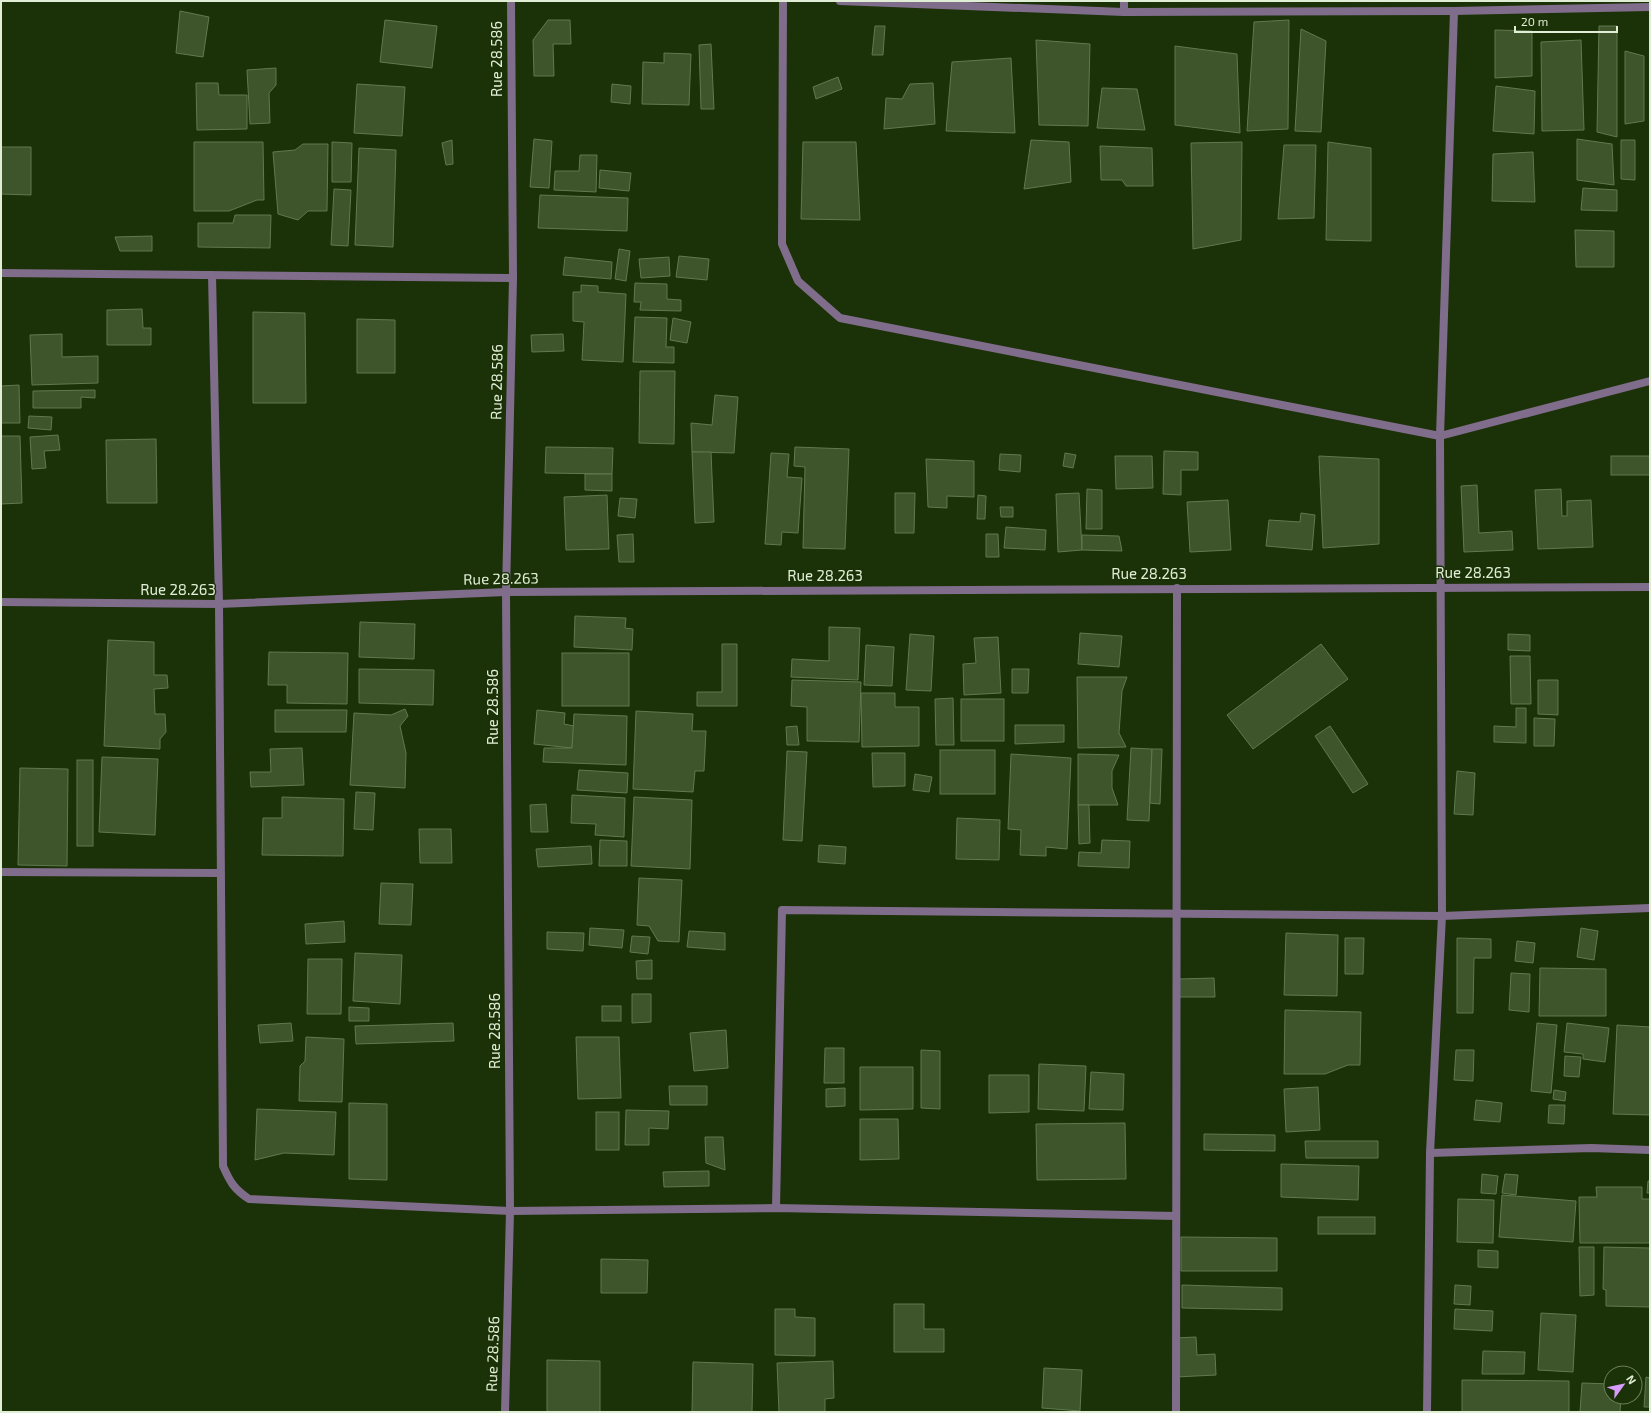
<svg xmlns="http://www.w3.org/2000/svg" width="1651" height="1413" font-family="'Exo 2',sans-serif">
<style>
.building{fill:#3e552c;stroke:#60794e}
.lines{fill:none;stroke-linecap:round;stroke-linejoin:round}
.minor{stroke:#806d8b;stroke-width:8}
.labels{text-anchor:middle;stroke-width:3;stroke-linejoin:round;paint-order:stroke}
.street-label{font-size:15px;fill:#e0eed6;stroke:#1b3107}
</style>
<rect width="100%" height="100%" fill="#1b3107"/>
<g class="building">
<path d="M180,11l29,6 -6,40 -27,-4z"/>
<path d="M385,20l52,6 -5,42 -52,-6z"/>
<path d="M548,20h22l1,24h-18l1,32h-20l-1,-36z"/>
<path d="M1289,20l-1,109 -41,2 7,-109z"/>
<path d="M875,26h10l-2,29h-11z"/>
<path d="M1599,26h18v111l-20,-5z"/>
<path d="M1301,29l25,12 -5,91 -26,-1z"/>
<path d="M1495,30l37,1v45l-37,2z"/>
<path d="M1036,40l54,4 -2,82 -49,-1z"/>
<path d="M1581,40l3,90 -42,1 -1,-89z"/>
<path d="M711,44l3,65h-13l-2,-64z"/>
<path d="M1175,46l62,8 3,79 -65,-8z"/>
<path d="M1625,51l19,5v65l-19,3z"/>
<path d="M664,53l27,1 -2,51 -47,-1 1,-42 21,1z"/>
<path d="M1011,58l4,75 -69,-2 6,-69z"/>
<path d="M276,68v17l-7,8 1,30 -20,1 -3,-54z"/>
<path d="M838,77l4,12 -26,10 -3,-12z"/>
<path d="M196,83h22l1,12h28v34l-50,1z"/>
<path d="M933,83l2,41 -51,5 2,-31 16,1 8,-15z"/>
<path d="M357,84l48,3 -3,49 -48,-3z"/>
<path d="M612,84l19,2 -1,18 -19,-2z"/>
<path d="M1496,86l39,5 -1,43 -41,-3z"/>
<path d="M1102,88l35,1 8,41 -48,-2z"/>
<path d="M534,139l18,2 -3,47 -19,-1z"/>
<path d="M1577,139l35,5 2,41 -37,-5z"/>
<path d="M452,140l1,24 -7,1 -4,-22z"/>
<path d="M1031,140l38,2 2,40 -47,7z"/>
<path d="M1621,140h14v40l-14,-1z"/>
<path d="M194,142h69l1,58h-7l-28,11h-35z"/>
<path d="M332,142l20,1 -1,39h-19z"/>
<path d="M803,142h53l4,78 -59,-1z"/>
<path d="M1242,142l-1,98 -48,9 -2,-106z"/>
<path d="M1328,142l43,6v93l-45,-1z"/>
<path d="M303,144h25l-1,67h-19l-10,9 -20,-6 -5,-62 22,-2z"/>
<path d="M1284,145h32l-2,73 -36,1z"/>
<path d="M1100,146l52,2 1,38h-27l-4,-6h-21z"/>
<path d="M1,147h30v48l-30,-1z"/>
<path d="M359,148l37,2 -3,97 -38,-2z"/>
<path d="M1533,152l2,50 -43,-1 1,-47z"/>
<path d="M580,155h17l-1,37 -42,-2 1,-19h24z"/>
<path d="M600,170l31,3 -2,18 -30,-3z"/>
<path d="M1583,188l34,2v21l-36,-1z"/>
<path d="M334,189l17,1 -3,56 -17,-1z"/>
<path d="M540,195l88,3 -1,33 -89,-3z"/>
<path d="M235,215h36l-1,33 -72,-1v-24h35z"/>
<path d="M1575,230l39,1v36h-38z"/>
<path d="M152,236v15h-32l-5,-14z"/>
<path d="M619,249l11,2 -4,30 -11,-2z"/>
<path d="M679,256l30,3 -2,21 -31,-3z"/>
<path d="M565,257l47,5 -1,17 -48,-4z"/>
<path d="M669,257l1,19 -29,2 -2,-19z"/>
<path d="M635,283l32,1v15l14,1v11l-41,-1 1,-8h-7z"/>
<path d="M581,285l17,1v6l28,2 -3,68 -41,-2 2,-38 -11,-1v-29h8z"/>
<path d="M142,309l1,19h8v17h-44v-35z"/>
<path d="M253,312l52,1 1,90h-53z"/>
<path d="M635,317l32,1 -1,29h8v16l-41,-1z"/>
<path d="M673,318l18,4 -4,21 -17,-3z"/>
<path d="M357,319l38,1v53h-38z"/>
<path d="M62,334v23l36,-1v27l-66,2 -2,-50z"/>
<path d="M563,334l1,17 -32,1 -1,-17z"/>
<path d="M640,371h35l-1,73 -35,-1z"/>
<path d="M19,385l1,38h-19v-37z"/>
<path d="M95,390v8l-14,-1v11h-48v-17z"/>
<path d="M715,395l23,2 -4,56 -42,-1 -1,-29 21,2z"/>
<path d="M29,416l23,1 -1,13 -23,-2z"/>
<path d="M58,435l2,15 -16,1 2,17 -14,1 -2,-32z"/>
<path d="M1,436h19l2,67 -21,1z"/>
<path d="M156,439l1,64h-50l-1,-63z"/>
<path d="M546,447l67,1 -1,26 -67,-1z"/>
<path d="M795,447l54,2 -4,100 -42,-1 2,-81 -11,-1z"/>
<path d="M1164,451l34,1v18h-17v25l-18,-1z"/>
<path d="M692,452h19l3,70 -19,1z"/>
<path d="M771,453l18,1 -2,23 15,1 -4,55 -16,-1 -1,13 -16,-1z"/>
<path d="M1065,453l11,2 -3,13 -10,-2z"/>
<path d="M1000,454l21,1 -1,17 -21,-2z"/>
<path d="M1115,456h37l1,32 -37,1z"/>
<path d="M1319,456l60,3v85l-56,4z"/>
<rect x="1611" y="456" width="39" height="19"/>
<path d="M926,459l48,2v36l-27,-1v12l-19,-1z"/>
<path d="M585,474h27v17l-27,-1z"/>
<path d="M1477,485l2,48 33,-2 1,19 -49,2 -3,-66z"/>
<path d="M1087,489l15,1v39h-16z"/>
<path d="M1561,489l1,27h5v-15l24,-1 2,47 -55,2 -3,-59z"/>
<path d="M895,493h20l-1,40h-19z"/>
<path d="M1079,493l3,57 -24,2 -2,-58z"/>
<path d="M607,495l2,54 -43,1 -2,-53z"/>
<path d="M978,495l8,1 -1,23h-8z"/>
<path d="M620,498l17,1 -2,19 -17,-2z"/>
<path d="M1228,500l3,50 -41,2 -3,-50z"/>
<path d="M1000,507h13v10h-12z"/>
<path d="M1301,513l14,2 -3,35 -46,-4 3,-26 31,2z"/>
<path d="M1006,527l40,3 -1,20 -41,-2z"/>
<path d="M633,534l1,28h-15l-2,-27z"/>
<path d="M986,534h12l1,23h-13z"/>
<path d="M1082,535l37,1 3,15 -40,-1z"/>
<path d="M575,616l51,2 -1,10 8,1 -1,21 -58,-3z"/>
<path d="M360,622l55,2 -1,35 -55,-2z"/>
<path d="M829,627l31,1 -2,52 -67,-3 1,-18 37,2z"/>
<path d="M1080,633l42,3 -3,31 -41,-3z"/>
<path d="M910,634l24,2 -3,55 -25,-1z"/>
<path d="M1508,634l22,1v16l-22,-1z"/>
<path d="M998,637l3,56 -37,2 -1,-31 13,-1 -2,-25z"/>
<path d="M108,640l46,2v33h13l1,13 -14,1 1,25h10l1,18 -6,7v10l-56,-3z"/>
<path d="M722,644h15v62h-40v-14h25z"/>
<path d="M1321,644l27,35 -95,70 -26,-34z"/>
<path d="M866,645l28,2 -2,39 -28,-1z"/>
<path d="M269,652l79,1 -1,51 -60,-1v-18h-19z"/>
<rect x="562" y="653" width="67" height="53"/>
<path d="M1510,656h20l1,48h-20z"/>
<path d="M359,669l75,1 -1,35 -74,-2z"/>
<path d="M1012,669h17l-1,24h-16z"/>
<path d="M1077,677h50l-5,14 -3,42 7,14 -48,1z"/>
<path d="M792,680l69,2 -2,60 -52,-1v-34l-16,-1z"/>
<path d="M1538,680h20v35l-20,-1z"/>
<path d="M861,693h34v14h24v39l-57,1z"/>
<path d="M953,698l1,47h-18l-1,-46z"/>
<rect x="961" y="699" width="43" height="42"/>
<path d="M1516,708h10v35l-32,-1v-16l22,1z"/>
<path d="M405,709l3,7 -8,10 6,27 -1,35 -55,-3 4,-72 37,2z"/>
<path d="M275,710h72l-1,22h-71z"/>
<path d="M537,710l28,3 -1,11 10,2 -2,22 -38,-4z"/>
<path d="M636,711l57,3 -1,17h14l-2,40h-9l-2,21 -60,-3z"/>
<path d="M574,714l53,2 -1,49 -83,-3 1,-14h28z"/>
<path d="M1534,718l21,1 -1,27h-20z"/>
<path d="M1015,725h49v17l-49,2z"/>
<path d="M797,726l2,19h-12l-1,-18z"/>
<path d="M1330,726l38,58 -15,9 -38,-57z"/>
<path d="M302,748l2,37 -53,2 -1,-15h21l-1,-23z"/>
<path d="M1131,748l21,1 -3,72 -22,-1z"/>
<path d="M1152,749h10l-2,55 -10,-1z"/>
<rect x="940" y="750" width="55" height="44"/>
<path d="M787,751l20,1 -5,89 -19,-1z"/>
<path d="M872,753h33v33l-32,1z"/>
<path d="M1011,754l60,4 -4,91 -21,-2v9l-26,-1 1,-25 -13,-1z"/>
<path d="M1078,754l41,1 -7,16v17l6,17h-40z"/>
<path d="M102,757l56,2 -3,76 -56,-3z"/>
<rect x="77" y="760" width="16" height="86"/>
<path d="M20,768l48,1 -1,97 -49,-1z"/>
<path d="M579,770l49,3 -1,20 -50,-3z"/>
<path d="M1457,771l18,2 -2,42 -19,-1z"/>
<path d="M915,774l17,3 -3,15 -16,-2z"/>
<path d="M356,792l19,1 -2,37 -19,-1z"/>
<path d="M572,795l53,3 -1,39 -29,-2 1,-11 -25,-1z"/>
<path d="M282,797l62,2 -1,57 -81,-1 1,-37h19z"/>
<path d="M634,797l58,3 -2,69 -59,-3z"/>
<path d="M546,804l2,28h-17l-1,-27z"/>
<path d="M1078,805h11l1,38 -11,1z"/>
<path d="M957,818l43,2 -1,40 -43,-1z"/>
<path d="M419,829h32l1,34h-32z"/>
<path d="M600,840l27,1v25h-28z"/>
<path d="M1102,840l28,1 -1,27 -51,-2 1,-14 22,1z"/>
<path d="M819,845l27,2 -1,17 -27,-2z"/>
<path d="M591,846l1,18 -54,3 -2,-18z"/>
<path d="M639,878l43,2 -3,62 -21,-1 -9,-15 -12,-1z"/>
<path d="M381,883l32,1 -2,41 -32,-1z"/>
<path d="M344,921l1,21 -39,2 -1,-20z"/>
<path d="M590,928l34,2 -2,18 -33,-3z"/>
<path d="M1581,928l17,3 -4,29 -17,-3z"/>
<path d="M689,931l36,2v17l-38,-3z"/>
<path d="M547,932l37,1 -1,18 -36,-2z"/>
<path d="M1286,933l52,2 -1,61 -53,-1z"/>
<path d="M632,936l18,1 -2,17 -18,-2z"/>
<path d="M1345,938h19l-1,36h-18z"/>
<path d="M1457,938l34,1v19h-17l-1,55h-16z"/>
<path d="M1517,941l18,2 -2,20 -18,-2z"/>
<path d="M355,953l47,2 -2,49 -47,-3z"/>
<path d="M308,959h34l-1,55h-34z"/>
<path d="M652,960v19h-15l-1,-18z"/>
<path d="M1540,968l66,1v47h-67z"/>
<path d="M1511,973l19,1 -1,38 -20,-2z"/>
<path d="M1214,978l1,19h-37v-18z"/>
<path d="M632,994h19v28l-19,1z"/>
<rect x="602" y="1006" width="19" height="15"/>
<path d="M349,1007l20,1v13h-20z"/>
<path d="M1285,1010l76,2 -1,53h-12l-23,9h-41z"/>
<path d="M291,1023l2,18 -33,2 -2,-18z"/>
<path d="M453,1023l1,18 -98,3 -1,-18z"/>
<path d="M1537,1023l20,2 -6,68 -20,-2z"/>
<path d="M1567,1023l42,5 -4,34 -22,-3v-5l-19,-2z"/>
<path d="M1617,1025l33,2v88l-37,-1z"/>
<path d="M726,1030l2,38 -34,3 -4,-38z"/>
<path d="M306,1037l38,2 -2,63 -43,-1 1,-35 5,-5z"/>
<path d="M576,1037h43l2,61 -43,1z"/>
<path d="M825,1048h19v35h-20z"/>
<path d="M921,1050l19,1v58l-19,-1z"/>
<path d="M1456,1050h18l-1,31 -19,-1z"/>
<path d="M1565,1056l16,1 -2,20 -15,-1z"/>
<path d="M1039,1064l47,2 -2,45 -46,-2z"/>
<path d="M860,1067h53v42l-53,1z"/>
<path d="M1091,1072l33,2 -1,36 -34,-1z"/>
<path d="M989,1075h40v37l-40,1z"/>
<path d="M669,1086h38v19h-37z"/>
<path d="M1318,1087l2,43 -34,2 -2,-43z"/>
<path d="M845,1088v18l-19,1v-18z"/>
<path d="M1554,1090l12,2 -1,9 -12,-2z"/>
<path d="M1476,1100l26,3 -2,19 -26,-2z"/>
<path d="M349,1103l38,1v76l-38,-1z"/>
<path d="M1549,1105h16l-1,19 -16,-1z"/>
<path d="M257,1109l79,3 -2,43 -50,-2 -29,7z"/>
<path d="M626,1110l43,1 -1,18 -19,-1v17h-24z"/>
<rect x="596" y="1112" width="23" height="38"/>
<path d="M860,1119h38l1,40 -39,1z"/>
<path d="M1125,1123l1,56 -89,1 -1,-56z"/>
<path d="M1204,1134l71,1v16l-71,-1z"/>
<path d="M705,1137h18l2,33 -19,-7z"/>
<path d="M1305,1141h73v17h-72z"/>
<path d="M1281,1164l78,2 -1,34 -77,-3z"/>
<path d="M709,1171v15l-45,1 -1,-15z"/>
<path d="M1482,1174l16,2 -2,18 -15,-1z"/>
<path d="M1505,1174l13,1 -2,20 -14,-2z"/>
<path d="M1648,1181h2v12h-3z"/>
<path d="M1596,1187h46v12h8v44h-70l-1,-46h18z"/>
<path d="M1502,1195l74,6 -3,41 -74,-5z"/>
<path d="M1458,1199l36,1 -1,43 -36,-1z"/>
<rect x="1318" y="1217" width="57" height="17"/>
<path d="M1181,1237l96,1v33h-96z"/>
<path d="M1579,1247h15v48l-14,1z"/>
<path d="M1604,1247l46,1v59l-44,-1v-16l-3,-1z"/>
<path d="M1478,1250l20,1v17l-20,-1z"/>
<path d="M601,1259l47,1 -1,33h-46z"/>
<path d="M1182,1285l100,3v22l-100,-2z"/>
<path d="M1455,1285l16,1 -1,19 -16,-1z"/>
<path d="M894,1304h30v25h20v23h-50z"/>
<path d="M775,1309h20v8l20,1v38l-40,-1z"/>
<path d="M1455,1309l38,2 -1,20 -38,-2z"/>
<path d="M1541,1313l35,2 -3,57 -35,-2z"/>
<path d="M1196,1337l1,18 18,-1 1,21 -40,2 -1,-39z"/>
<path d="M1483,1351l42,1 -1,22h-42z"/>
<path d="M547,1360l53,1v51h-53z"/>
<path d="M833,1361l1,37 -9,1v13h-46l-2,-49z"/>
<path d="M693,1362l60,2 -1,48h-60z"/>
<path d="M1044,1368l38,2 -2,41 -38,-3z"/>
<path d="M1646,1377l4,1v29h-6z"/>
<path d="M1462,1380l107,1v31h-107z"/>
<path d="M1582,1383l29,1v13h10l-1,15h-40z"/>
</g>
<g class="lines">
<g class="minor">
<path d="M783,1l-1,243 16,37 42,37 600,118 210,-55"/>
<path d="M840,1l284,11 330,-1 196,-4"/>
<path d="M1124,1v11"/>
<path d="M1,273l512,5"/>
<path d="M212,275l7,329 4,562c7,16 11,23 26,33l261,12 266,-3 400,8"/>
<path d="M1,602l218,2 287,-12 1144,-5"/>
<path d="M1,872l219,1"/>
<path d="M1430,1153l161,-5 59,2"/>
<path d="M776,1208l6,-298 660,6 208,-8"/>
<path d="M505,1412l5,-201 -4,-619 7,-314 -2,-277"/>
<path d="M1176,1412l1,-824"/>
<path d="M1427,1412l3,-259 12,-237 -2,-480 14,-425"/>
</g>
</g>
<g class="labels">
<g class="street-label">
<text transform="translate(497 59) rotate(-90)" y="5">Rue 28.586</text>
<text transform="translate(497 382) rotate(-89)" y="5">Rue 28.586</text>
<text x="1473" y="578">Rue 28.263</text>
<text x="1149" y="579">Rue 28.263</text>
<text x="825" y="581">Rue 28.263</text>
<text transform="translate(501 579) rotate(-1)" y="5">Rue 28.263</text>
<text x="178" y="595">Rue 28.263</text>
<text transform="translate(493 707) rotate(-90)" y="5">Rue 28.586</text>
<text transform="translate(495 1031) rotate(-90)" y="5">Rue 28.586</text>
<text transform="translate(493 1354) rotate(-88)" y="5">Rue 28.586</text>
</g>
</g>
<rect width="1651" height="1413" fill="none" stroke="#e0eed6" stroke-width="4"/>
<g transform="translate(1623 1385) rotate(57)"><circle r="19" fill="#1b3107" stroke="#6a7d5a"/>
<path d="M0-3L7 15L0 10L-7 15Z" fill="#d79bf9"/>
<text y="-6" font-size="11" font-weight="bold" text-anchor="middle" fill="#e0eed6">N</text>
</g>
<path d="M1515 26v6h102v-6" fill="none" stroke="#e0eed6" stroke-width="2"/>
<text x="1521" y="26" font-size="12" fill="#e0eed6" stroke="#1b3107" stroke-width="3" paint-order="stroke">20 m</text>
</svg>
